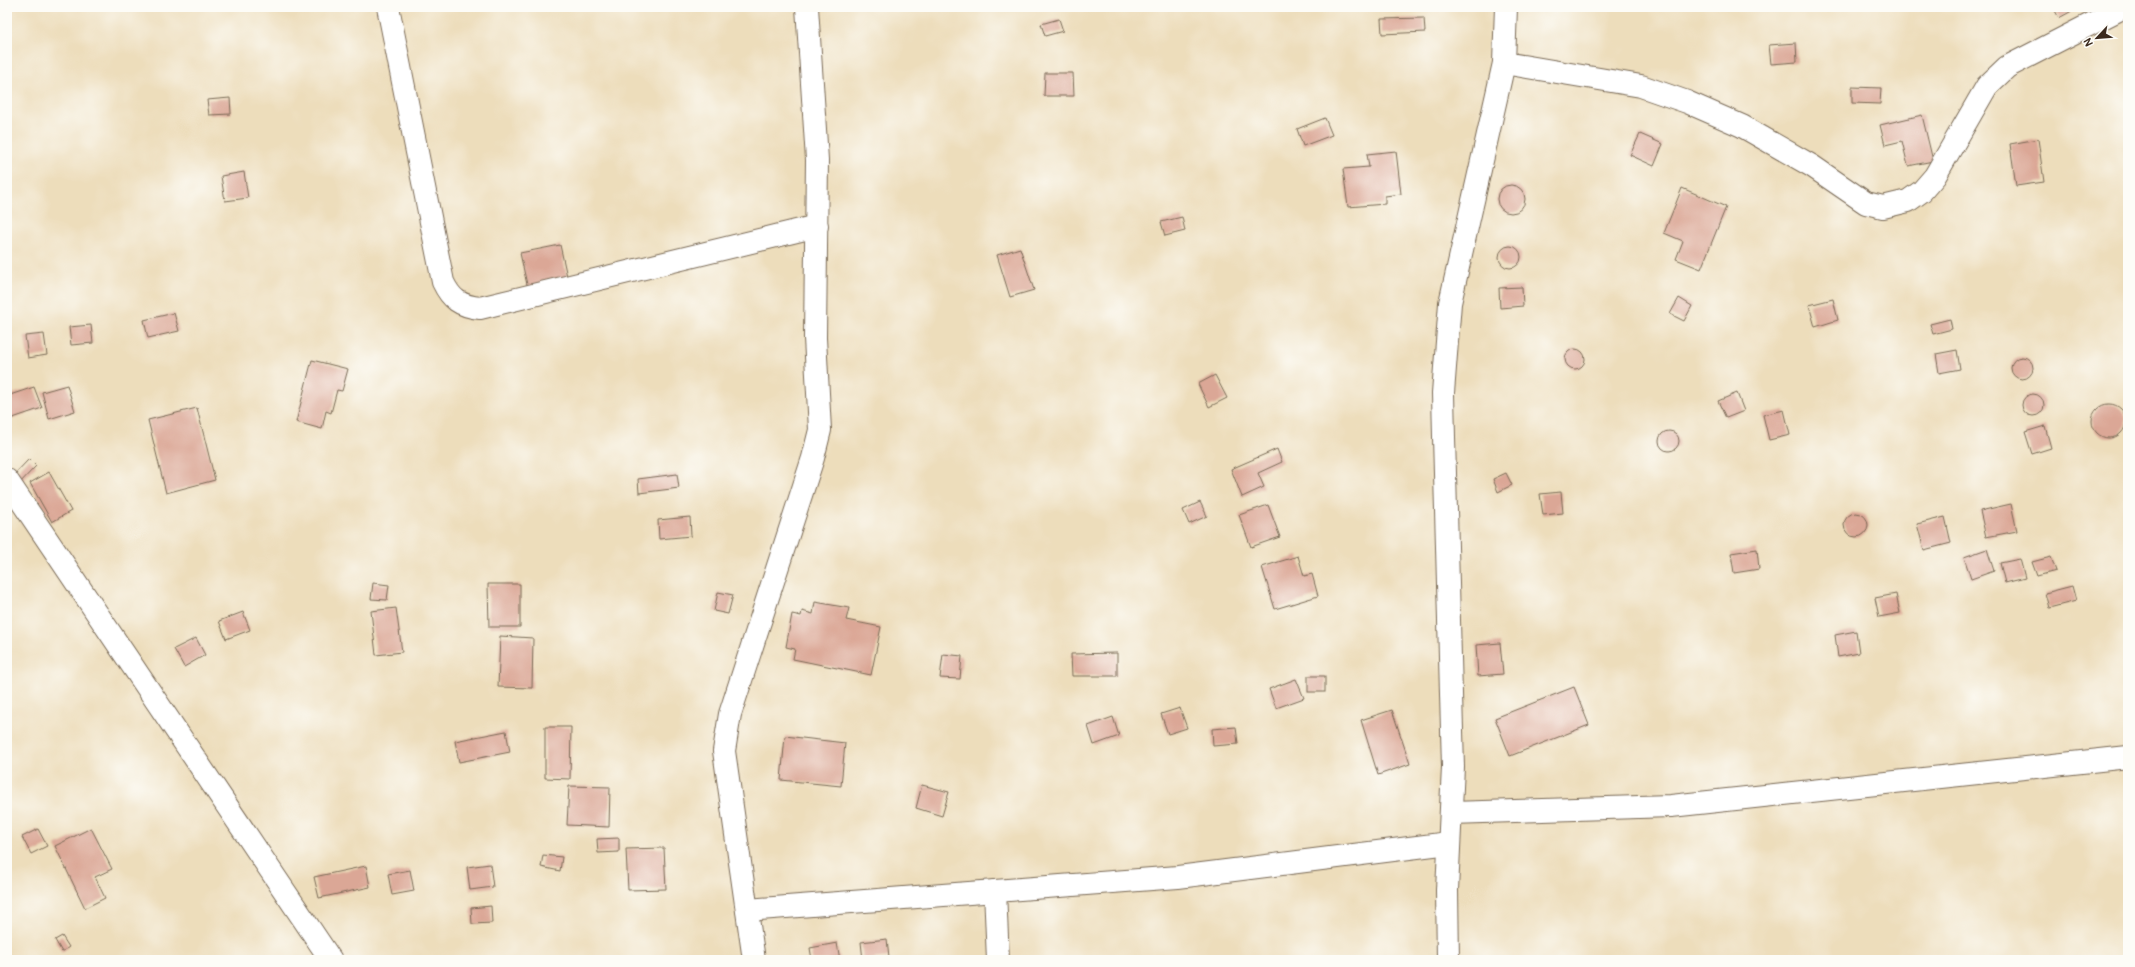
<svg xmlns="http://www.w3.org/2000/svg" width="2135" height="967" font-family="Pangolin,sans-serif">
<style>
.building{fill:#dba796}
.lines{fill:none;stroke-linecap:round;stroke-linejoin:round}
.minor-casing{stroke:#796955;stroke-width:24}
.minor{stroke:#fff;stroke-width:22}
</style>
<rect width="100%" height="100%" fill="#fdfcf7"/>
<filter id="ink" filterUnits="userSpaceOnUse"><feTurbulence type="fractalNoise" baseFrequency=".025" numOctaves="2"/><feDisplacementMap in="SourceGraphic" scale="8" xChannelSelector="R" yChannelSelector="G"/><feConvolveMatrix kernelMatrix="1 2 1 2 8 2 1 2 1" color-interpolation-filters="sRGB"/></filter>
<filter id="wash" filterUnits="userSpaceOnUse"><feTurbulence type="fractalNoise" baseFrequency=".012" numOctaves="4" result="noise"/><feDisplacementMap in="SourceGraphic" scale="16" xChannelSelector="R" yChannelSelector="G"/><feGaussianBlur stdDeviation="0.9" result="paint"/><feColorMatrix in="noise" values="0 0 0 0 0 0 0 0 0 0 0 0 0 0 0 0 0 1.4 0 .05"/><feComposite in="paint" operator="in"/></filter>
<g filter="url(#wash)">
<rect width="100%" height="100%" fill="#edddbb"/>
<g id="blocks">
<g class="building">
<path d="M2053,7h26l-20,11z"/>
<path d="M1424,18l1,14 -43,2 -1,-15z"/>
<path d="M1059,19l4,12 -18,5 -4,-12z"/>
<path d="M1796,43l1,19 -26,2 -2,-19z"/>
<path d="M1045,73h28l1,23h-30z"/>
<path d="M1852,87l29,1 -1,16 -28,-1z"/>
<path d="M230,98l1,16 -22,1 -2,-15z"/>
<path d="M1922,115l11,46 -25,5 -6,-25 -17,4 -5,-20z"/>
<path d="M1325,118l7,17 -29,11 -6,-17z"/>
<path d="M1640,134l23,10 -9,22 -24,-11z"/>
<path d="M2038,139l6,43 -28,4 -6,-42z"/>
<path d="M1396,151l5,43 -16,2v8l-37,3 -5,-38 26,-2 -2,-13z"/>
<path d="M244,172l4,26 -23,3 -4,-25z"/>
<circle cx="1511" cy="199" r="14"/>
<path d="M1682,188l44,19 -25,62 -25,-10 7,-18 -19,-8z"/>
<path d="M1182,217l3,14 -20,5 -4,-14z"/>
<path d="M560,245l8,36 -40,8 -8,-36z"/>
<circle cx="1510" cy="257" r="11"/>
<path d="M1020,248l14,42 -24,7 -13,-42z"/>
<path d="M1522,287l1,19 -23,2 -1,-20z"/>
<path d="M1679,298l13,8 -8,15 -14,-7z"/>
<path d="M1833,299l5,21 -23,7 -6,-22z"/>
<path d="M174,313l5,18 -31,7 -4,-18z"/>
<path d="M1950,319l2,10 -19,5 -3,-10z"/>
<path d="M91,325l2,18 -22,2 -2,-18z"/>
<path d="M44,334l3,21 -19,3 -3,-22z"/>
<circle cx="1575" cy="359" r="10"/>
<path d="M1957,350l3,19 -21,4 -3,-19z"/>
<circle cx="2022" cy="368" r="11"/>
<path d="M312,360l36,9 -6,22 -5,-1 -6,23 -5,-2 -4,18 -26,-7z"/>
<path d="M1215,375l12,23 -18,9 -11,-23z"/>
<path d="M67,385l8,26 -26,8 -7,-27z"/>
<path d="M34,387l8,21 -35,12v-24z"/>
<path d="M1737,393l7,18 -18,7 -8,-17z"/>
<circle cx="2033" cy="405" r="11"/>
<circle cx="2109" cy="421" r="17"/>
<path d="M197,408l18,72 -49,13 -18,-73z"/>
<path d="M1784,410l6,25 -21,5 -6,-25z"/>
<path d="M2045,426l6,22 -19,6 -7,-22z"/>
<circle cx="1669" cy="441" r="10"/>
<path d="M1277,449l5,13 -24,11 6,14 -22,10 -11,-28z"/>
<path d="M29,459l7,7 -20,21 -7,-7z"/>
<path d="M49,472l22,39 -19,11 -22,-39z"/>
<path d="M1506,473l6,12 -14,7 -5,-13z"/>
<path d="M677,474l2,14 -40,5 -1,-14z"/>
<path d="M1561,492l2,21 -20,2 -3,-21z"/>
<path d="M1200,502l7,14 -18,8 -6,-14z"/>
<path d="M2011,504l6,27 -31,6 -6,-26z"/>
<path d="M1268,505l12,32 -29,10 -12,-32z"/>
<circle cx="1856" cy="525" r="12"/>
<path d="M690,517l1,19 -32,3 -1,-19z"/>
<path d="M1945,517l6,26 -27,7 -7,-26z"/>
<path d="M1757,549l2,20 -25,4 -3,-20z"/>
<path d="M1987,549l7,22 -23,8 -7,-22z"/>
<path d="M1298,556l6,20 8,-2 6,22 -43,13 -13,-42z"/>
<path d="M2051,557l5,14 -19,5 -5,-14z"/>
<path d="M2020,559l5,19 -20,5 -5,-20z"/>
<path d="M373,583l16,2 -2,15 -16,-1z"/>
<path d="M488,584h32v43h-31z"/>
<path d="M2072,586l4,15 -27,7 -4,-15z"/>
<path d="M718,592l15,3 -5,19 -14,-3z"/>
<path d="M1896,594l4,19 -21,4 -4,-19z"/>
<path d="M815,602l34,6 -3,12 35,7 -10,48 -78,-16 2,-10 -9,-2 6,-33 9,2 1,-5 11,3z"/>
<path d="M396,608l6,44 -26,3 -5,-44z"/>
<path d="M243,612l7,18 -24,9 -7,-18z"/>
<path d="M1856,631l3,22 -21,4 -3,-22z"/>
<path d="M500,636l33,2 -1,50 -34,-1z"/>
<path d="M196,638l9,17 -21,12 -10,-18z"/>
<path d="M1500,643l3,31 -25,2 -2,-31z"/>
<path d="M1117,653v23h-45l-1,-22z"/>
<path d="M943,654l19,2 -2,23 -20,-1z"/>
<rect x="1308" y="676" width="17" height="16"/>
<path d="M1296,679l8,19 -28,10 -7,-19z"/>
<path d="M1574,687l15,38 -79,31 -15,-38z"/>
<path d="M1180,708l7,20 -19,6 -7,-20z"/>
<path d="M1392,710l18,54 -32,11 -17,-55z"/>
<path d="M1113,717l6,19 -25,9 -6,-19z"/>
<path d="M545,727h26l-1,52 -25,-1z"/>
<path d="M1236,727l2,17 -25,2 -1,-17z"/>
<path d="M506,731l4,21 -51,10 -4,-21z"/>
<path d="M785,736l60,7 -4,43 -60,-6z"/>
<path d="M922,785l27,7 -7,24 -26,-8z"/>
<path d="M569,786l41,1 -1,40 -42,-2z"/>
<path d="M91,828l21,41 -17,8 10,21 -20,10 -30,-62z"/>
<path d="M38,829l9,17 -16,8 -9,-17z"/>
<path d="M619,838v14l-21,1 -1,-14z"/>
<path d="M664,848l2,41 -38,1 -2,-41z"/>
<path d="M543,855l19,2 -2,14 -19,-4z"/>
<path d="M490,864l3,23 -23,3 -3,-23z"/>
<path d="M366,866l4,21 -51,11 -5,-21z"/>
<path d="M410,870l4,21 -22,4 -4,-21z"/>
<path d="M491,906l1,17 -20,1 -1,-16z"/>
<path d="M62,936l7,11 -7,5 -7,-12z"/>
<path d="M887,939l2,18 -26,3 -2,-18z"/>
<path d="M837,943l3,17h-28l-2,-12z"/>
</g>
</g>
</g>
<g filter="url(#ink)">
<use href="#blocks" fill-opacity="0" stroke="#796955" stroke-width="1"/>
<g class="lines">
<g class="minor-casing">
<g id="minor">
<path d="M388,7l55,275c8,17 17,24 37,26l337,-82"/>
<path d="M1504,63l137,23 46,16 55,24 70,40 54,37 17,4 25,-6 14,-10 13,-15 52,-90 20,-19 117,-60"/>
<path d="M7,480l324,480"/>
<path d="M1451,813l220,-7 457,-49"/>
<path d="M995,891l3,69"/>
<path d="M747,910l431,-33 271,-34"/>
<path d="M754,960l-30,-209 6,-37 83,-256 7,-28 -5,-92 2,-178 -10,-153"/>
<path d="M1448,960l-1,-70 6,-123 -9,-330 -1,-44 7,-90 54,-240 2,-56"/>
</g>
</g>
<use href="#minor" class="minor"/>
</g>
</g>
<rect width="2135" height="967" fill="none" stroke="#fdfcf7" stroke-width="24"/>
<g transform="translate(2097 38) rotate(244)" stroke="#fdfcf7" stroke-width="3" paint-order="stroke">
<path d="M0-3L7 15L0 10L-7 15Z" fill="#3b2a1e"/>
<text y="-6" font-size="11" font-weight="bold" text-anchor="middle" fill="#3b2a1e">N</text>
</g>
</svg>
